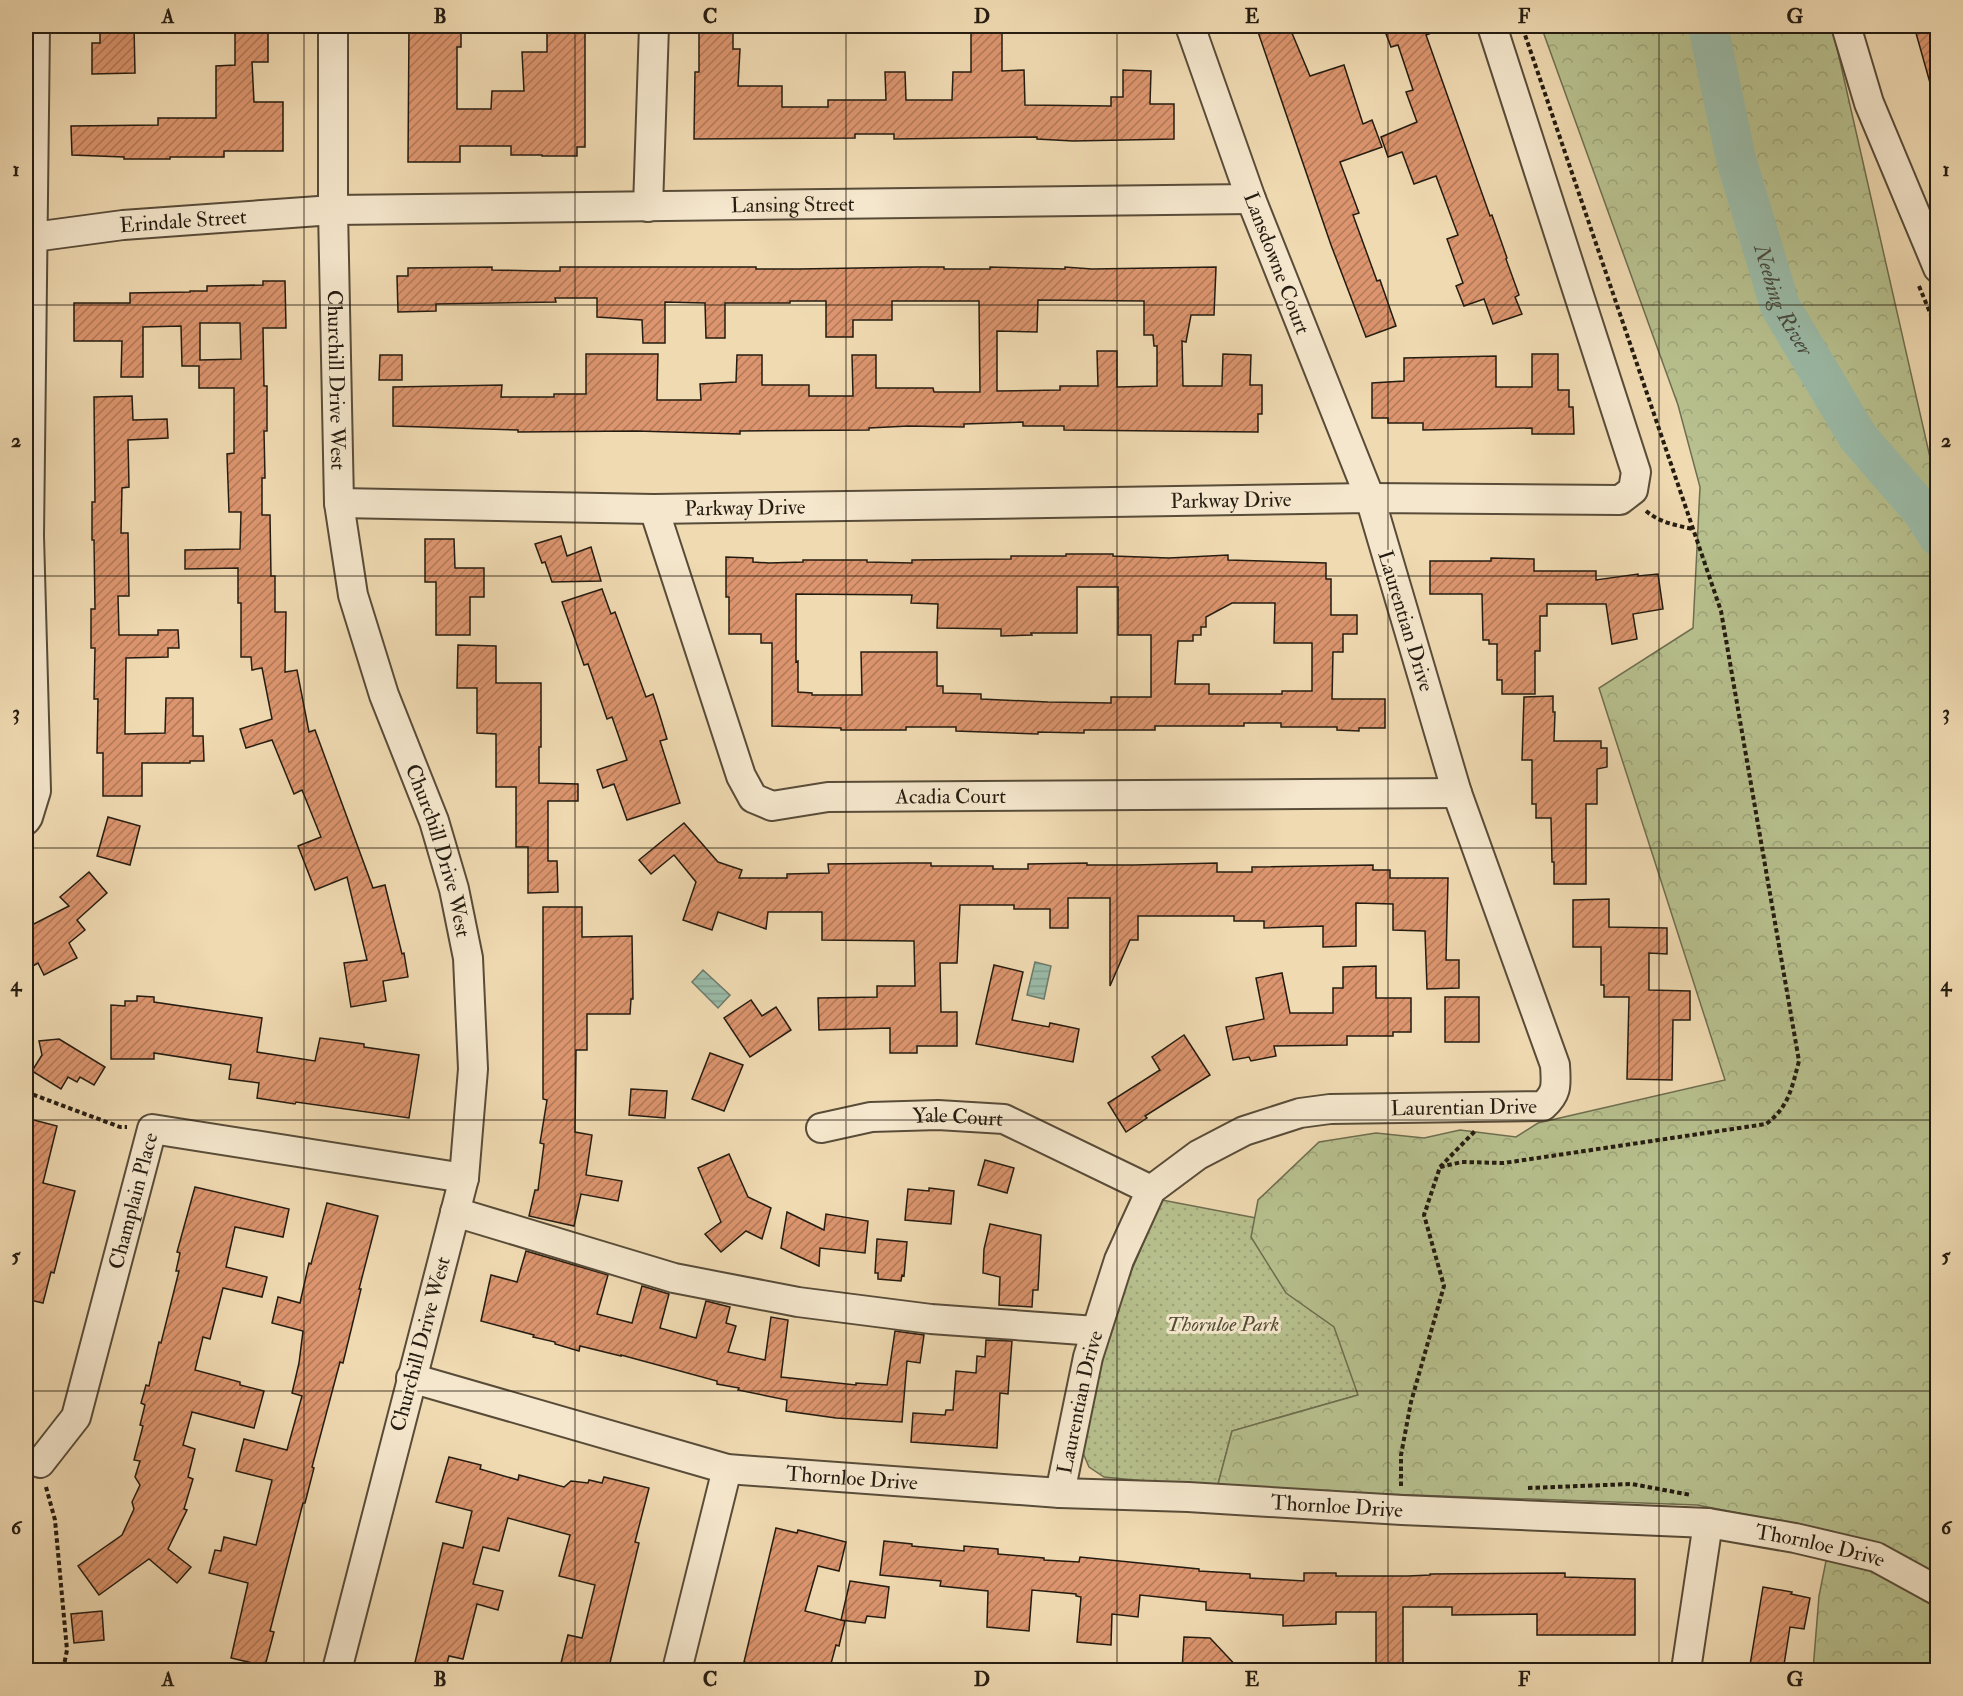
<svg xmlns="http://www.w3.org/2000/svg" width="1963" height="1696" font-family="'IM FELL Double Pica',serif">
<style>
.grass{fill:url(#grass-dots);stroke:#6e6e50;stroke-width:1.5}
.forest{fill:url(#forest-crowns);stroke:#6e6e50;stroke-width:1.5}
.water{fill:url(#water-rules);stroke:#6c7b6c;stroke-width:1.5}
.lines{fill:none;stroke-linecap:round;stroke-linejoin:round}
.river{stroke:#9bbba8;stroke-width:40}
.building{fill:url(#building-hatch);stroke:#251c11;stroke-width:1.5;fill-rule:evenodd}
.minor-casing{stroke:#584c39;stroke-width:32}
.path{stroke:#251c11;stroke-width:4;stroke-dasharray:4.5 3;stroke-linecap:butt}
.minor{stroke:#f5e7cd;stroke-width:28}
.grid{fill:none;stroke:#251c11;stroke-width:1.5;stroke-opacity:0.55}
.labels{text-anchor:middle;stroke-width:6;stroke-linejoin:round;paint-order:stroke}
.street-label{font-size:21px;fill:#251c11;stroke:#f5e7cd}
.park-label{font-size:21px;font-style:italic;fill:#514d36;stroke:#f5e7cd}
.water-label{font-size:22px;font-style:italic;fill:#484c3e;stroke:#f5e7cd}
.neatline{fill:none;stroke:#251c11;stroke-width:2}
.grid-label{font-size:20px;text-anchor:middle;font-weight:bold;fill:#251c11}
</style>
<defs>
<pattern id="grass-dots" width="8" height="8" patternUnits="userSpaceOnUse" patternTransform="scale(1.5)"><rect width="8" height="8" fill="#b7c08e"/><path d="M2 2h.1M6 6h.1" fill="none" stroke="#9da479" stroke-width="1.8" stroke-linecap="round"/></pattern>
<pattern id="forest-crowns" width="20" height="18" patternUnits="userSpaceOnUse" patternTransform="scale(1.5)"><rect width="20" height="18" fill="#b7c08e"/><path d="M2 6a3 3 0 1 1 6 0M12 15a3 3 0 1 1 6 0" fill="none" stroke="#9da479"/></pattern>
<pattern id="water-rules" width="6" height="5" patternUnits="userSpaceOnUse" patternTransform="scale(1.5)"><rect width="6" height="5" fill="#9bbba8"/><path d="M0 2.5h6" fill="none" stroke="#85a090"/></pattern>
<pattern id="building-hatch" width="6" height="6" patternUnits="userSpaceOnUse" patternTransform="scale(1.5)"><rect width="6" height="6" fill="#dc956e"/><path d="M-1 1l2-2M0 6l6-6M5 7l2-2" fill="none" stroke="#b27959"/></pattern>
</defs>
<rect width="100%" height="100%" fill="#f0dab2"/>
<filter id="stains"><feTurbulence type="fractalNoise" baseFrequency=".00333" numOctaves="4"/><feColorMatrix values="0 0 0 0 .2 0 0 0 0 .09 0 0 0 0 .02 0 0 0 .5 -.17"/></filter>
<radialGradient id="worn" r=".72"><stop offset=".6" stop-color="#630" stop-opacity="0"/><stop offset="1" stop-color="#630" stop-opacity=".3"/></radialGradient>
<path class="grass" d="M1162,1200l110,21 76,84 10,90 -126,36 -15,57 -113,-11 -15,-10 -6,-14 17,-83 14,-50 13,-39z"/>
<path class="forest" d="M1541,26h291l105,462v1182h-124l6,-74 13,-65 -135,-26 -480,-17 15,-57 126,-36 -24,-68 -48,-34 -35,-56 7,-37 61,-58 57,-9 48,5 36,-8 56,7 22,-14 187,-43 -126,-392 94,-60 7,-141 -22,-82z"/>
<g class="water">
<path d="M1035,962l16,4 -7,33 -17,-4z"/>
<path d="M703,970l27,25 -12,13 -26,-26z"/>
</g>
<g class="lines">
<path class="river" id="s1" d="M1708,26l28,133 44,147 78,131 65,75 15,24"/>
</g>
<g class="building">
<path d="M100,26h34l1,47 -43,1v-31h8z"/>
<path d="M235,26h33v36h-16l2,40h29v49h-59v6h-54v2h-46v-2l-52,-2 -1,-29 87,-1v-7h58v-52l19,-1z"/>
<path d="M409,26h52v21h-4v62h34l1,-18h32l-2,-39h25v-26l38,1v120h-8v9h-35v-1h-31v-9h-51v16h-52z"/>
<path d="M699,26h34v23h7l-2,37h44v21h46v-7h58l-1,-28h20l1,28h46l1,-28h18v-46h31v45l22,-1 1,35 86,1v-9h12v-27l28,1 -1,33h24v35l-101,2 -36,-2v-2l-143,2v-5h-39v4l-161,1 1,-67h4z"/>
<path d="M1256,26h33l21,50 34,-11 19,59 9,-4 10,27 -42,15 19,51 -6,2 24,66 3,-1 16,46 -30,11 -35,-92z"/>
<path d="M1383,26h62v2l-19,7 64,181 2,-1 15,43 -1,1 13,36 -4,2 7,17 -29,10 -9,-25 -20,7 -8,-20 7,-3 -16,-44 11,-4 -22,-59 -22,8 -12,-32 -14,5 -7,-20 36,-15 -11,-30 7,-2 -15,-45 -7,2z"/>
<path d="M1914,26h24v64h-6z"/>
<path d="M492,267v3l48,1h20v-4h196v2h43l119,-2h26v2h46v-2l75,2v-2l27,2 124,-2 -2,48h-23l-5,27 -4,-1 1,45h39l1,-32 28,1 -1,30h12v29h-4v18l-194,-2v-4h-41v-4l-59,2v3l-55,-1 -40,2v2l-129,1v3l-104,-3 -118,1v-2l-125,-4v-39l109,-2 -1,12h53v-3h32v-40h72l-1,46h44l-1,-16 36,-2 1,-27h25v30h47v11h44l-1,-41h24v33h57l1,4h46l-1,-91h-87v19h-39v17h-27v-36h-36v2h-65v35h-19l-1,-35 -40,-1v41h-22l-1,-23 -45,-3v-19h-42l1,4 -120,2v7l-38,1 -1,-36h11v-8zM1038,300l106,1v34h9l1,11h3v40l-40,1v-36h-20l1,35h-38v4l-63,1v-60l40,1z"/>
<path d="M263,281h22l1,47h-23l1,58h3v45h-3l1,47h-3v37h8l1,61h4v36h11l-1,60 12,-2 12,62 6,-2 58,158 12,-3 17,69 2,-1 4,24 -25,4 3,20 -35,6 -7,-44 23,-3 -20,-83 -32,13 -17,-44 23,-9 -19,-47 -8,4 -22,-54 -26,8 -6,-19 32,-10 -10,-51 -10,2 -1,-13h-10v-54h-3v-35l-53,1v-19l55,-1 1,-37h-12l-2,-58 7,-1v-65h-35v-22h-17l-1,-40 -38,1v50h-22l1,-36h-48v-38h56v-10l60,-1v-1h17v-5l56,-1zM200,323h40l1,36 -41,1z"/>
<path d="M1532,354h26v36h11v17h4l1,27h-42v-6l-109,2v-7h-35v-5h-16v-35l32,-2v-23l92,-2v31h36z"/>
<path d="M380,355h22v25h-23z"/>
<path d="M132,396l1,24 34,-1 1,19 -40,2 1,47 -7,1 -1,45h7l1,63h-11l1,39h39v-5h20l1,18h-11v9l-42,1 -1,76 40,-1 1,-35h27v38h10l1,25h-14v2h-48v33h-39v-43h-6l1,-54h-4l1,-51h-4v-39h4l-1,-69h-2v-38h3l-1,-105z"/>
<path d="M561,536l6,20 24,-9 10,34 -49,1 -7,-20 -3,1 -7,-19z"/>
<path d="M425,539h29l1,29h29v29h-14v38h-34v-53h-11z"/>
<path d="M1066,554h47v2l56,2 59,-3v5l98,3v16h5v36h26v19h-14v18h-10l-1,47h53v29h-26v3l-22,-1v-3h-56v-4h-37v3h-89v4h-71v3l-46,-1v2l-82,-3v-4h-50v3h-65v-2l-69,-2v-83h-11v-9h-32v-37h-3v-40l27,1v4l16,1 34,-1v-2h64v2l45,1v-3l99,-1v-3h55zM1077,587h41v48h33v62h-40v6l-63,-1 -67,-3v-5l-38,-1v-7h-6v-34h-76l1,43h-50v-2l-14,-1v-31l-2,1v-68l116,1 -1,8 27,1 -1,24 64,1v7l31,-1 -1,-2h46zM1232,603h43l-1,40h38v48h-30v3h-73v-10h-34l3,-43h15v-6h8v-8h5v-10z"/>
<path d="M1491,558l43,1v12h62v9l42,-6v2l20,-2 5,35 -30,5 4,25 -25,5 -6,-40h-59v12h-7v35h-5v43h-33v-14h-5v-36h-8v-4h-6l-1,-46h-52v-33h61z"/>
<path d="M602,589l9,25 4,-2 31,85 7,-3 4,12 10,33 -7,2 20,62 -53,17 -13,-36 -11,4 -6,-18 30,-10 -15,-43 -5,2 -19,-55 -4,1 -22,-63z"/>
<path d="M458,645l38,1v37h45v64h-2v36l39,1v17h-30v60h9l1,31 -30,1v-46h-12v-60h-20v-53l-19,-1v-45h-20z"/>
<path d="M1553,696v16h2l-1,29h47v7h6v19l-10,2v35h-11v80h-32v-22h-2l-1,-44h-15v-14h-4v-44h-10l2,-63z"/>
<path d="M108,817l32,9 -10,39 -33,-9z"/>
<path d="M684,823l34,39 24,8 -3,8h48v-4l42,-1 -1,-9 81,-1h22v3h62v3h35v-5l59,-1v2h47l83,-2v9h35v-5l121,-2v5h17v8h58l-2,82h13v28l-32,1 -2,-58 -32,-1v-26l-37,-1v43l-33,1v-21l-59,2v-7h-30v-5h-96v24h-8l-20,46v-88h-42v30h-18v-19h-36v-4h-54l-3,58h-17l1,49h16v34h-40v7h-27v-25l-71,2 -1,-32 59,-1v-11h38l-1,-45 -92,-1v-28h-54l-2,17 -48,-17 -6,18 -29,-10 13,-38 -22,-27 -23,19 -12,-14z"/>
<path d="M89,872l18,21 -30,27 8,10 -16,13 8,15 -33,17 -6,-12 -12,7v-42l43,-22 -9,-9z"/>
<path d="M1609,899v28l58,1v26l-18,-1v37l41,1v29h-17l-1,60 -45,-1 2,-82h-25v-12h-3v-38h-28v-47z"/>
<path d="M543,907h39v30l50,-1 1,63h-2l-1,15h-43v36h-11l-1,82 17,3 -6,40 36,6 -4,20 -37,-7 -7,32 -45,-10 6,-26h3l6,-46 -4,-1 7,-43 -4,-1z"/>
<path d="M994,965l29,7 -11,48 37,7 1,-4 29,6 -6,33 -97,-18z"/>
<path d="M1376,966v32h35v34h-18v4h-46v9l-73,1 2,10 -25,5 -2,-4 -16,3 -7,-33 38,-8 -8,-41 26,-5 8,40h43v-25h10v-21z"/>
<path d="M137,996l17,1v5l108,16 -5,34 58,9 5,-23 44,6v3l55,8 -10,63 -113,-16 -1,2 -38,-6 2,-15 -30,-4 2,-14 -77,-12v6h-43v-54l14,1v-5h12z"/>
<rect x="1445" y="997" width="34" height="45"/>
<path d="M751,1000l11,16 14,-9 15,23 -41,27 -26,-39z"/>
<path d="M1184,1035l26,40 -65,41 2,2 -21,14 -18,-29 52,-33 -8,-13z"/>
<path d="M59,1039l46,28 -11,18 -14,-8 -3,5 -9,-5 -7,12 -29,-18 10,-16 -3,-14z"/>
<path d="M710,1053l33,12 -19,46 -32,-12z"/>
<path d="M631,1089l36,2 -2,27 -36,-3z"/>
<path d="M26,1118l31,8 -14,57 32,8 -21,82 -3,-1 -8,31 -17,-4v-121l5,-19 -5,-1z"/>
<path d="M729,1154l19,43 23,11 -9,31 -16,-8 -25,21 -16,-18 16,-12 -23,-54z"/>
<path d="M985,1160l29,8 -7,25 -29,-8z"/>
<path d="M195,1187l94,22 -6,28 -48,-10 -9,40 41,10 -5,20 -39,-9 -13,51 -7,-2 -8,33 45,12v3l24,6 -10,37 -62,-16 -9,33 12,4 -7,28 5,2 -9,30 3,1 -19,39 23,18 -14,16 -28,-24 -50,36 -21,-29 44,-31 12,-26 -2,-7 8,-17 -5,-8 5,-16 -6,-1 9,-34 -3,-1 5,-20 -4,-2 5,-18 3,1 10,-44 2,1 18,-72h-3l4,-18 -3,-1z"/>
<path d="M929,1188l25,3 -3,33 -46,-4 3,-31 21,2z"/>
<path d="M327,1203l51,13 -19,73h2l-18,74 -3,-1 -28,105 2,1 -9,35h-2l-33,128 4,1 -9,34 -34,-8 17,-75 -39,-10 6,-23 6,1 3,-14 32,8 16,-65 -36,-9 8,-32 43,11 15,-54 -10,-3 7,-30 4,-32 -31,-8 6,-26 22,6 9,-40 2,1z"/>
<path d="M787,1212l37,18 2,-16 42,7 -3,32 -45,-5 -1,18 -38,-18z"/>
<path d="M990,1224l51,11 -3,55h-5l-1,17 -33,-2 1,-28 -17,-4 1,-24z"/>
<path d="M877,1239l30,3 -3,34 -2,-1 -1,6 -23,-2v-6h-3z"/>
<path d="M526,1251l82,24 -11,39 35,9 10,-37 27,8 -9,34 36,10 10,-37 24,6 -4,16 10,3 -8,26 37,8 6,-43 17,3 -7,57 75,8v-2l31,2 8,-54 29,4 -4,28 -13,-2 -5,61 -66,-4 -50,-7 1,-11 -49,-10 1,-2 -22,-4v-3l-96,-26v1l-41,-10 -1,5 -24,-7v-2l-22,-5 1,-2 -53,-14 10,-46 26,7z"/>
<path d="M986,1340l26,1 -4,53 -8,-1 -3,55 -86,-6 2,-29 32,2 1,-5h7l3,-39 20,2 1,-17 8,1z"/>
<path d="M449,1457l32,8 -1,4 38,11 1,-5 45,12 7,-6 17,2 1,-3 13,3 2,-6 45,11 -14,54 4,1 -31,128h-49l9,-36 14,3 13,-53 -36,-9 11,-41 -62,-17 -9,33 -16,-4 -10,37 30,7 -5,19 -21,-6 -14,55 -14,-3 -4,15h-32l30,-128 20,5 9,-37 -36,-9z"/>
<path d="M776,1528l21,5 1,-3 48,12 -7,29 -21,-5 -13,45 40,10 -6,25 -3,-1 -7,26h-52l-33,-9z"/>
<path d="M884,1541l28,3v2l52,5v-5l34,3v5l46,4v2l35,2 1,-5 119,12v2l51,3v4l54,3v-8h32v3h72l22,-1v-1l135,-1v4l70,2v56h-98v-21l-85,1v-8h-49v64h-27v-59h-40v12l-53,2v-11l-77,-5v-8l-66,-7 -2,22 -26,-3 -1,31 -34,-3 4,-45 -5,-1v-2l-44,-4 -3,41 -42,-4 1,-36 -48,-5 1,-5 -61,-6z"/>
<path d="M850,1581l39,6 -4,31 -18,-2 -2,7 -24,-3z"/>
<path d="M1763,1587l29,5 -1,2 19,4 -6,31 -14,-2 -7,44h-34z"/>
<path d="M102,1611l2,29 -30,3 -3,-29z"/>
<path d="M1184,1637l26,1 31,33h-59z"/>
</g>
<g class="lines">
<g class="minor-casing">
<g id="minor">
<path id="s2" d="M333,26v184l6,293 14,92 31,100 50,126 20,68 14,69 5,111 -9,109 -127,492"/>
<path d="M1846,26l23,77 69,165"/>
<path d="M648,207l6,-181"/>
<path id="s3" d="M26,238l97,-13 210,-15 918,-11"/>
<path id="s4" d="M339,503l315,6 716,-11 250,2 13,-10 3,-18 -144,-446"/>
<path id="s5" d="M654,509l87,267 12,22 19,8 56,-9 629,-4"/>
<path d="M26,820l2,-3 8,-26 -7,-255 6,-510"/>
<path id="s6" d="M821,1128l50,-11 67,-2 66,4 147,71"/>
<path d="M455,1212l219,66 124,24 133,17 165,12"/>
<path id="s7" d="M411,1378l316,91 333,24 128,4 214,13 306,13 87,15 81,19 62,34"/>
<path id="s8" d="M40,1463l36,-46 76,-288 312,49"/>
<path id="s9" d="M1060,1493l28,-136 31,-97 32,-70 47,-35 46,-24 56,-18 30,-4 213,-3c15,-14 13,-21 12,-41l-98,-272 -87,-295 -119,-299 -61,-173"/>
<path d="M677,1670l50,-201"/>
<path d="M1686,1670l22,-147"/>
</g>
</g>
<g class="path">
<path d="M1919,286l19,46"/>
<path d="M1646,511c15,12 29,14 47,18"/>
<path d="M26,1092l94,35h7"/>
<path d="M1440,1167l35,-36"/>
<path d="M1401,1486v-31l10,-53 33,-116 -20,-71 16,-48 22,-5 42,1 262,-39c23,-17 26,-37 33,-63l-78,-450 -199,-585"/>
<path d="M46,1487l9,33 12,130 -4,20"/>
<path d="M1528,1488l104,-4 59,11"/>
<path d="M1930,1555l8,3"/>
</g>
<use href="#minor" class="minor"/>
</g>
<path class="grid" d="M304,26v1644M575,26v1644M846,26v1644M1117,26v1644M1388,26v1644M1659,26v1644M26,305h1912M26,576h1912M26,848h1912M26,1120h1912M26,1391h1912"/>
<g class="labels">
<g class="street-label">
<text dy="7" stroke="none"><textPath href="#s3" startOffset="768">Lansing Street</textPath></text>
<text dy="7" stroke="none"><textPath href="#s3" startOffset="158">Erindale Street</textPath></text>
<text transform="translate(1277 263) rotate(69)" y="7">Lansdowne Court</text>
<text dy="7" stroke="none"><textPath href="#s2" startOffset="354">Churchill Drive West</textPath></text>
<text dy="7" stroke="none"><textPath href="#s4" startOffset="892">Parkway Drive</textPath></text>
<text dy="7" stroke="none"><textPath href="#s4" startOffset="406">Parkway Drive</textPath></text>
<text transform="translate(1406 621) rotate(73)" y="7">Laurentian Drive</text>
<text dy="7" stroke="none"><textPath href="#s5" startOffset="506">Acadia Court</textPath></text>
<text dy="7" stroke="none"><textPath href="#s2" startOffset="840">Churchill Drive West</textPath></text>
<text dy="7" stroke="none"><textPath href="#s9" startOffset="651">Laurentian Drive</textPath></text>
<text dy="7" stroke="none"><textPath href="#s6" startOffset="138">Yale Court</textPath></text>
<text dy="7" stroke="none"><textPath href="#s8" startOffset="282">Champlain Place</textPath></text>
<text transform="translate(420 1344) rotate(-75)" y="7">Churchill Drive West</text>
<text dy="7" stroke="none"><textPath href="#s9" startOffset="93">Laurentian Drive</textPath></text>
<text dy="7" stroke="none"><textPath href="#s7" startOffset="454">Thornloe Drive</textPath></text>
<text dy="7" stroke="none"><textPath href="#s7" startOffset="940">Thornloe Drive</textPath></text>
<text dy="7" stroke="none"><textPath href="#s7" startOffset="1426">Thornloe Drive</textPath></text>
</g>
<g class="park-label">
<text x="1223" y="1331">Thornloe Park</text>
</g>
<g class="water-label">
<text dy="8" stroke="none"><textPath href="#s1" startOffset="285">Neebing River</textPath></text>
</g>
</g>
<rect width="1963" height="1696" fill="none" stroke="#f0dab2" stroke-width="66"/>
<rect x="33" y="33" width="1897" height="1630" class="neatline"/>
<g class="grid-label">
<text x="168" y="23">A</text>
<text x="440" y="23">B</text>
<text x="710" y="23">C</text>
<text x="982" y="23">D</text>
<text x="1252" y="23">E</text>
<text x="1524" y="23">F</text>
<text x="1795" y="23">G</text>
<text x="16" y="176">1</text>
<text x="1946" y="176">1</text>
<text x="16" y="447">2</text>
<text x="1946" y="447">2</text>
<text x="16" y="719">3</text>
<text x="1946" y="719">3</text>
<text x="16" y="991">4</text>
<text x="1946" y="991">4</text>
<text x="16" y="1262">5</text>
<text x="1946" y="1262">5</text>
<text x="16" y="1534">6</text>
<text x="1946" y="1534">6</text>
<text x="168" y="1686">A</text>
<text x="440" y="1686">B</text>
<text x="710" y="1686">C</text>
<text x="982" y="1686">D</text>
<text x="1252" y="1686">E</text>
<text x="1524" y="1686">F</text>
<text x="1795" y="1686">G</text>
</g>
<rect width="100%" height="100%" filter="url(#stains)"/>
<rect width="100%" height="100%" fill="url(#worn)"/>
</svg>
